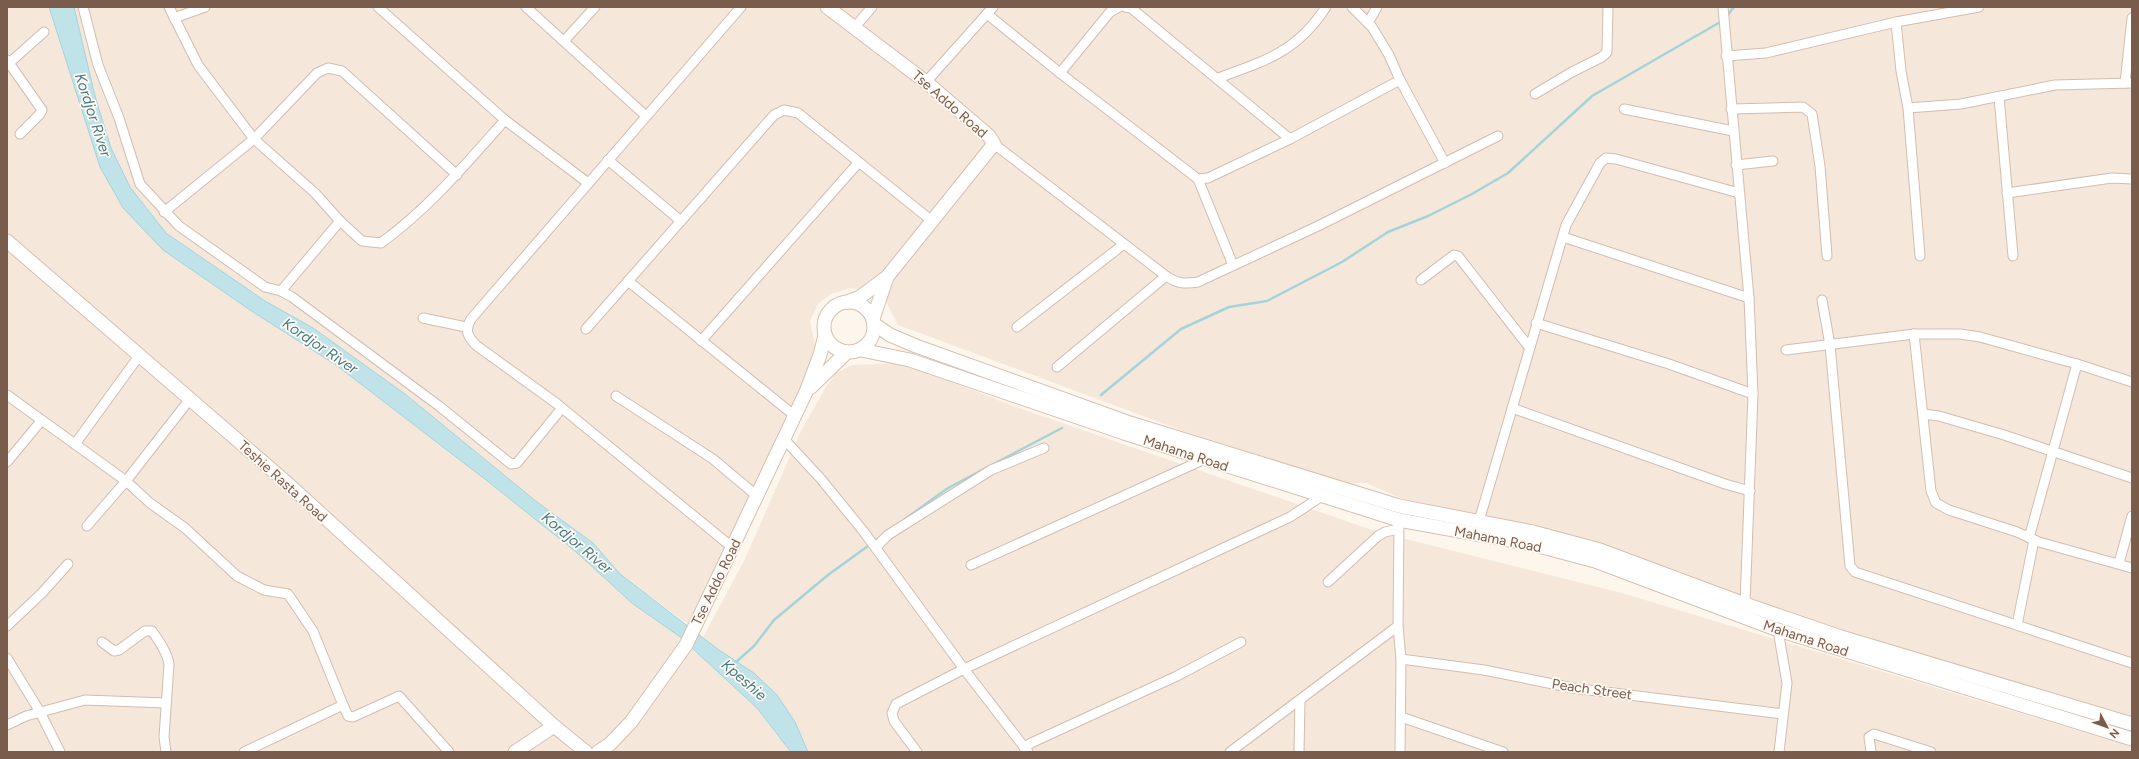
<svg xmlns="http://www.w3.org/2000/svg" width="2139" height="759" font-family="Figtree,sans-serif">
<style>
.residential{fill:#f5e8da}
.water{fill:#bfe3e8;stroke:#a5d3da}
.lines{fill:none;stroke-linecap:round;stroke-linejoin:round}
.stream{stroke:#a5d3da;stroke-width:2.5}
.street-casing{stroke:#d1beb0;stroke-width:11}
.secondary-casing{stroke:#d6c0b0;stroke-width:15}
.street{stroke:#fff;stroke-width:9}
.secondary{stroke:#fff;stroke-width:13}
.labels{text-anchor:middle;stroke-width:3.5;stroke-linejoin:round;paint-order:stroke}
.street-label{font-size:14px;fill:#7a5c4d;stroke:#fffaf3}
.water-label{font-size:15px;font-style:italic;fill:#437c86;stroke:#fffaf3}
</style>
<rect width="100%" height="100%" fill="#fdf6ec"/>
<g class="residential">
<path d="M7,7h42l51,160 63,83 90,62 83,53 154,118 85,68 58,53 46,32 78,72 34,44h-784z"/>
<path d="M74,7h2058v710l-367,-110 -86,-36 -105,-33 -157,-33 -51,-22h-20l-160,-51 -288,-107 -13,-25 -15,-8 -19,-4 -20,6 -13,10 -8,17 5,24 -3,29 -119,254 -73,-54 -27,-31 -56,-41 -132,-108 -92,-66 -48,-27 -99,-68 -36,-46 -19,-39 -16,-52z"/>
<path d="M904,363l109,43 365,126 244,61 510,154v5h-1324l-89,-102 -16,-13 41,-76 58,-132 24,-42 10,-14 16,-8z"/>
</g>
<path class="water" d="M49,7h25l21,89 16,52 19,39 36,46 99,68 48,27 92,66 132,108 56,41 27,31 99,76 35,23 23,22 18,27 13,30h-17l-34,-44 -78,-72 -46,-32 -58,-53 -85,-68 -154,-118 -83,-53 -90,-62 -40,-42 -23,-41z"/>
<g class="lines">
<g class="stream">
<path d="M1727,16l7,-9"/>
<path d="M1101,395l80,-66 48,-22 38,-6 75,-39 46,-30 40,-16 44,-22 36,-21 84,-77 130,-75"/>
<path d="M905,519l43,-31 114,-60"/>
<path d="M735,663l19,-17 20,-26 54,-45 51,-37"/>
</g>
<g class="street-casing">
<g id="street">
<path d="M83,7l15,58 21,53 21,66 39,42 86,61 16,4 11,6 147,109 72,58 6,-1 45,-55"/>
<path d="M169,7l29,58 56,74 61,54 25,28 22,20 19,2c47,-34 85,-79 124,-123"/>
<path d="M378,7l127,113 83,63"/>
<path d="M526,7l120,109"/>
<path d="M1125,7l6,1 159,131"/>
<path d="M1352,7l20,20 17,28 11,25 45,83"/>
<path d="M1723,7l26,291 4,96 -8,210"/>
<path d="M987,14l73,59 138,106 10,-1 82,-39 110,-59"/>
<path d="M174,18l31,-11"/>
<path d="M1896,22l83,-15"/>
<path d="M1368,23l9,-16"/>
<path d="M854,28l18,-21"/>
<path d="M564,41l31,-34"/>
<path d="M1726,56l40,-3 130,-31 5,49 7,37 53,-4 94,-19 77,-2"/>
<path d="M7,60l35,50 -2,4 -20,20"/>
<path d="M7,65l37,-33"/>
<path d="M1060,73l50,-61 9,-5"/>
<path d="M1218,78c47,-17 79,-26 108,-71"/>
<path d="M926,82l67,-75"/>
<path d="M2125,83l7,-65"/>
<path d="M1535,94l37,-22 30,-15 5,-5 1,-45"/>
<path d="M1999,97l14,159"/>
<path d="M1908,108l12,148"/>
<path d="M1624,109l109,22"/>
<path d="M1731,109l72,-2 9,7 8,52 7,90"/>
<path d="M994,144l172,132c12,8 19,8 32,6l120,-56 180,-90"/>
<path d="M608,160l73,61"/>
<path d="M1736,165l37,-4"/>
<path d="M1198,179l35,86"/>
<path d="M2007,193l105,-15 20,1"/>
<path d="M164,212l90,-73 63,-66 11,-5 14,3 115,104"/>
<path d="M1563,237l186,61"/>
<path d="M1421,280l33,-25 4,1 71,91"/>
<path d="M628,281l167,135"/>
<path d="M281,291l59,-70"/>
<path d="M1822,300l8,45 20,221 5,6 277,91"/>
<path d="M423,318l43,9"/>
<path d="M1536,323l133,41 84,30"/>
<path d="M1017,327l107,-83"/>
<path d="M586,329l188,-214 10,-5 14,3 134,108"/>
<path d="M1914,334l17,157 5,12 13,7 68,22 22,10 93,26"/>
<path d="M701,341l158,-179"/>
<path d="M1786,350l128,-16h46l20,3 97,27 55,18"/>
<path d="M1057,367l109,-91"/>
<path d="M7,395l119,86 24,22 35,25 52,48 27,14 24,4 25,37 30,74 -99,47"/>
<path d="M616,396l97,63 44,37"/>
<path d="M1512,408l213,76 25,7"/>
<path d="M1923,414l16,2 65,19 128,43"/>
<path d="M784,439l37,40 43,53 100,137 64,83"/>
<path d="M75,444l64,-88"/>
<path d="M7,462l34,-41"/>
<path d="M1399,520l-1,106 3,33 -1,93"/>
<path d="M1479,521l87,-296 34,-62 6,-5 10,1 123,34"/>
<path d="M87,526l39,-45 64,-82"/>
<path d="M2029,538l48,-174"/>
<path d="M876,547l12,-12 103,-65 53,-22"/>
<path d="M733,548l-177,-145 -79,-57c-9,-9 -13,-15 -6,-27l270,-312"/>
<path d="M2119,563l13,-47"/>
<path d="M971,565l234,-106"/>
<path d="M1328,582l50,-46 7,-4 13,-3"/>
<path d="M2017,625l17,-85"/>
<path d="M7,626l35,-33 26,-29"/>
<path d="M1778,630l9,53 -8,69"/>
<path d="M102,642l12,9 5,-1 26,-19h7c7,10 15,21 17,33l-5,73 2,15"/>
<path d="M7,658l33,54 20,40"/>
<path d="M1401,659l83,11 89,18 210,26"/>
<path d="M343,705l5,11 5,1 46,-21 50,56"/>
<path d="M1401,717l102,35"/>
<path d="M7,725l19,-9 59,-16 81,3"/>
<path d="M1024,748l7,-5 146,-67 64,-34"/>
<path d="M917,752l-23,-31 -2,-8 4,-9 68,-35 326,-152 32,-21"/>
<path d="M1230,752l168,-126"/>
<path d="M1299,752l1,-52"/>
<path d="M1871,752l-2,-15 5,-3 57,18"/>
</g>
</g>
<g class="secondary-casing">
<g id="secondary">
<path d="M827,7l99,75 63,54 5,8 -107,133 -27,20 -13,5"/>
<path d="M7,241l280,242 267,243 32,26"/>
<circle cx="849" cy="327" r="25"/>
<path d="M873,319l14,-42"/>
<path d="M874,324l16,11 26,11 214,77 269,83 134,26 67,18 145,54 96,33 291,87"/>
<path d="M861,350l49,10 214,73 275,87 132,24 64,17 183,69 354,109"/>
<path d="M811,387l35,-34"/>
<path d="M515,752l39,-26"/>
<path d="M598,752l12,-8 21,-22 55,-77 120,-253 14,-37 5,-20"/>
</g>
</g>
<use href="#street" class="street"/>
<use href="#secondary" class="secondary"/>
</g>
<g class="labels">
<g class="street-label">
<text transform="translate(950 104) rotate(41)" y="5">Tse Addo Road</text>
<text transform="translate(1186 453) rotate(18)" y="5">Mahama Road</text>
<text transform="translate(283 481) rotate(42)" y="5">Teshie Rasta Road</text>
<text transform="translate(1498 539) rotate(11)" y="5">Mahama Road</text>
<text transform="translate(716 582) rotate(-64)" y="5">Tse Addo Road</text>
<text transform="translate(1806 638) rotate(18)" y="5">Mahama Road</text>
<text transform="translate(1592 689) rotate(8)" y="5">Peach Street</text>
</g>
<g class="water-label">
<text transform="translate(93 115) rotate(72)" y="5">Kordjor River</text>
<text transform="translate(320 346) rotate(34)" y="5">Kordjor River</text>
<text transform="translate(577 543) rotate(40)" y="5">Kordjor River</text>
<text transform="translate(744 680) rotate(41)" y="5">Kpeshie</text>
</g>
</g>
<rect width="2139" height="759" fill="none" stroke="#7a5c4d" stroke-width="16"/>
<g transform="translate(2107 727) rotate(131)" stroke="#fffaf3" stroke-width="3" paint-order="stroke">
<path d="M0-3L7 15L0 10L-7 15Z" fill="#7a5c4d"/>
<text y="-6" font-size="11" font-weight="bold" text-anchor="middle" fill="#7a5c4d">N</text>
</g>
</svg>
